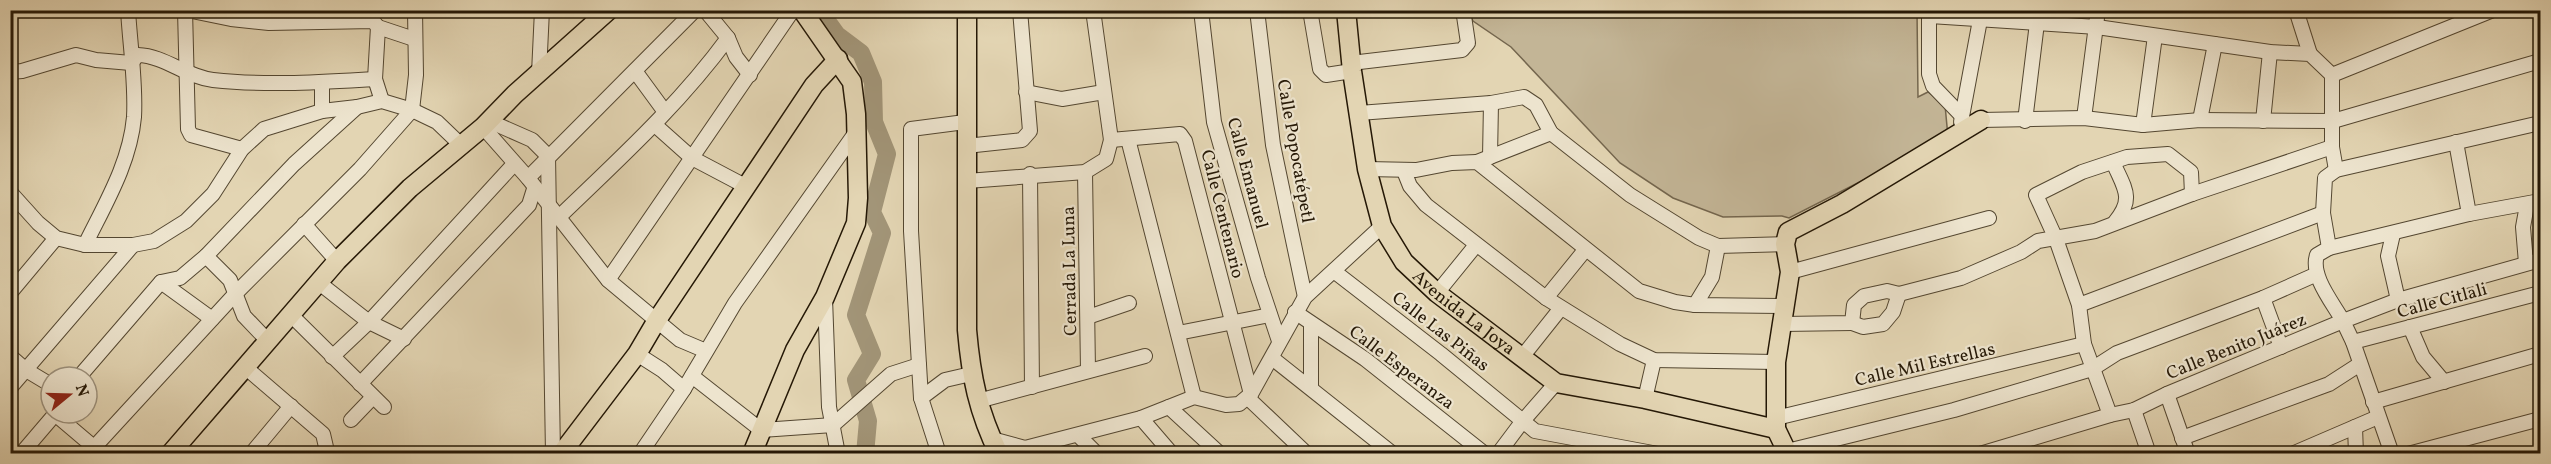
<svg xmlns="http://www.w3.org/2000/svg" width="2551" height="464" font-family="Vollkorn,serif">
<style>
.green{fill:#c3b596;stroke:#74664e;stroke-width:1.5}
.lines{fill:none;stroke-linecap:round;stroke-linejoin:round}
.river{stroke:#a29578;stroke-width:18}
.minor-casing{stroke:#544731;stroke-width:16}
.major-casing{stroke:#251806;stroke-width:21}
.minor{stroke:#ede4ce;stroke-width:14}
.major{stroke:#e3d5b3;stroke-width:18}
.labels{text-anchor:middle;stroke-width:4.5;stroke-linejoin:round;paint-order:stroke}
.street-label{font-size:18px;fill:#251806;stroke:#ede4ce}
</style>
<rect width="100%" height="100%" fill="#e3d5b3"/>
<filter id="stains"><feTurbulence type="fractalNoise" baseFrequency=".00333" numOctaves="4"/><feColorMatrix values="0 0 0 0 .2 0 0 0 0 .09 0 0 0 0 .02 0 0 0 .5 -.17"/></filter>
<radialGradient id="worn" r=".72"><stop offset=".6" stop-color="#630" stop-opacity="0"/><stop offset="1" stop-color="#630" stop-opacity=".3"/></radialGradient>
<path class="green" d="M1468,11h449l1,86 10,-5 17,13 3,32 -159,81 -7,-2 -59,1 -50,-19 -53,-35 -109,-116 -38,-26z"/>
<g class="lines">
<path class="river" d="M819,10l18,25 24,18 12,29 1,40 13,32 -15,58 10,21 -26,82 16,39 -16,26 12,41 -3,33"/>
<g class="minor-casing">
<g id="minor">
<path d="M185,10l3,119 3,6 51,14"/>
<path d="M187,10l44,9 38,4 104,-2 5,6 36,12"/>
<path d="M705,10l23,28 8,19 14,18"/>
<path d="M1093,10l18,130 69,-6 5,7 66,253"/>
<path d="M1201,10l13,112 44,156 21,63"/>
<path d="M1257,10l16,135 32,152"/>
<path d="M1310,10l10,59 6,6 26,-4"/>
<path d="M1929,10v64l4,12 29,30"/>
<path d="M2296,10l14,44"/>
<path d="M1930,16l167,11 173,25 40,2 22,21"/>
<path d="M378,27l-3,52 7,22"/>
<path d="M1351,63l111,-13 6,-7 -4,-27 -4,-6"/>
<path d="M635,71l30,41"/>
<path d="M10,72l12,-1 54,-16 20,5 35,3 7,-8c27,1 48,22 75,25 53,6 109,2 162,-1"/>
<path d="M539,73l3,-63"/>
<path d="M2332,75l161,-65"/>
<path d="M2332,75v72l4,23"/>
<path d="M1026,92l36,7 42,-7"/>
<path d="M322,111v-29"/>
<path d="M1359,113l132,-10 33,-6 12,8 15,28 79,62 69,43 19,8 67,-2"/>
<path d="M2084,118l14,-108"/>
<path d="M1981,120l103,-2 59,7 57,-5 133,1 207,-60"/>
<path d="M2200,120l15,-76"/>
<path d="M489,121l43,19 16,16 5,298"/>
<path d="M2025,121l12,-98"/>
<path d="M2263,121l7,-69"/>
<path d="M1961,122l19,-102"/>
<path d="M655,125l37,33 55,29"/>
<path d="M2143,125l12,-89"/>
<path d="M483,127l45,51 80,102 72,60 26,11"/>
<path d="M1128,139l66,258"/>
<path d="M2456,142l13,72"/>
<path d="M966,146l56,-6 8,-9 -10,-121"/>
<path d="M1490,157l1,-54"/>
<path d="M1477,162l74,-29"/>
<path d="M2113,162c11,26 22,36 2,60"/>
<path d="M1367,169l49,1 36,-7 25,-1 162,129 36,11 20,3 89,1"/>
<path d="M1404,171l6,15 16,19 120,93 74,46 34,16 122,2"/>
<path d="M1085,172l3,198"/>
<path d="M1030,174l2,213"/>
<path d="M528,178l167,-168"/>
<path d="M967,181l118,-9 21,-13 5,-19"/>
<path d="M10,192l28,31 18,15 29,7h48l21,-4 32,-20 27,-27 29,-45 22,-20 58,-18 35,-4 25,-6 30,9 25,12 24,23"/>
<path d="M559,217c59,-57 120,-112 169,-179"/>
<path d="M304,224l33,37"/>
<path d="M2393,234l-5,22 10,44"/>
<path d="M85,245c20,-41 45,-82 49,-128 2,-34 -4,-72 -6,-107"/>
<path d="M2329,248l140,-34 71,-13"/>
<path d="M206,256l24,24 14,36 23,24"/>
<path d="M2526,263l-3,-36 4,-22"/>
<path d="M1335,272l106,82 94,77 123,23"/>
<path d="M1790,272l199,-54"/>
<path d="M608,280l185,-270"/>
<path d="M161,282l51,37"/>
<path d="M318,282l51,40 35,17"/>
<path d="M10,293l46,-55"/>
<path d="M1437,293l39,-48"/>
<path d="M825,298l4,109 9,47"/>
<path d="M1546,298l39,-48"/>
<path d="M2263,298l18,49"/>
<path d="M1695,305l17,-28 6,-31"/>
<path d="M2079,305l244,-92"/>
<path d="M1295,312l70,47 120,95"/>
<path d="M290,314l94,93"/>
<path d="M1088,317l41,-14"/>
<path d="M1852,323l11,4 20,-3 10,-12 6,-18"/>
<path d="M1782,324l70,-1 2,-18 10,-9 23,-5 12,3 62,-16 60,-26 17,-11 57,-10 97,-37 140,-47"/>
<path d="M2410,327l13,30 21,25"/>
<path d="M1178,333l92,-18"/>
<path d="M2353,342l187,-49"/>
<path d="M637,354l25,16 22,19"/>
<path d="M10,356l16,14 25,15"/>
<path d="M332,357l37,-35 145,-158"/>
<path d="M1522,357l39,-49"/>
<path d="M1272,358l121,96"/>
<path d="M245,367l78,67 3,13 -4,7"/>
<path d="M692,376l69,54 72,-5 58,-51 28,-9"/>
<path d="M79,377l82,-95 19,-4 26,-22 88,-92 63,-57"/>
<path d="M360,384l169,-179 5,-16"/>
<path d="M1311,387v-62"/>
<path d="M10,388l123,-143"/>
<path d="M2167,394l21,60"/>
<path d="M921,398l24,-18 26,-6"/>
<path d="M1248,398l59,56"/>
<path d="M1645,399l9,-39"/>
<path d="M978,401l167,-45"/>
<path d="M2373,402l167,-48"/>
<path d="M1169,407l51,47"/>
<path d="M2134,410l15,44"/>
<path d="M56,415l46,39"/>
<path d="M2110,415l-26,-71 -5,-39 -23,-66 -20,-44 46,-23 45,-15 41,-3 23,18 1,22"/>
<path d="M1141,418l31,36"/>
<path d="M1776,418l308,-74"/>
<path d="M351,420l22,-23"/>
<path d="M2355,427l1,27"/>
<path d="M1078,435l19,19"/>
<path d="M2182,438l147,-54 31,-20"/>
<path d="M992,439l33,9 116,-30 53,-21 32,8 13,-1 12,-10 54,-97 77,-71"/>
<path d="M1787,451l167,-41 138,-41 25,-16 146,-55 54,-24"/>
<path d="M21,454l35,-41"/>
<path d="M88,454l149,-162 123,-123 52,-59 4,-35 -1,-65"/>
<path d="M251,454l40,-48"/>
<path d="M640,454l44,-65 51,-86 121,-171"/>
<path d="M939,454l-18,-56 -10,-167v-102l54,-7"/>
<path d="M1498,454l24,-32 34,-39"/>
<path d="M1980,454l130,-39 24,-5 33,-16 176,-73c-10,-18 -33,-45 -26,-66l12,-7 -6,-35 2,-35 11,-8 204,-47"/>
<path d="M2292,454l86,-37"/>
<path d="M2392,454l-39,-112 -10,-21 55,-21 142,-40"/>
<path d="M2408,454l132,-35"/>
</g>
</g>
<g class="major-casing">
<g id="major">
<path d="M967,10v320c4,46 11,82 32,124"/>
<path id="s1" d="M1346,10l6,61 15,98 15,57 22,36 33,31 119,90 89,16 131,30"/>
<path d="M170,454l167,-193 73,-73 73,-61 32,-33 94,-84"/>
<path d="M561,454l76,-100 20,-34 157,-235 24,-26"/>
<path d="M752,454l43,-104 30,-53 31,-74 2,-25 -2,-84 -4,-32 -50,-72"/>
<path d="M1788,454l-12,-25v-67l14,-90 -5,-28 3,-12 54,-28 139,-84"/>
</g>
</g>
<use href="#minor" class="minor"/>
<use href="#major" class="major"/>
</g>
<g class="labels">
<g class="street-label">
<text transform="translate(1296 151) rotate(80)" y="6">Calle Popocatépetl</text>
<text transform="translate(1248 173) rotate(75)" y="6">Calle Emanuel</text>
<text transform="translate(1223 214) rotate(76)" y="6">Calle Centenario</text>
<text transform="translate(1069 271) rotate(-91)" y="6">Cerrada La Luna</text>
<text transform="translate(2442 300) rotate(-15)" y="6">Calle Citlali</text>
<text dy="6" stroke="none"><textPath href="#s1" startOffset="340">Avenida La Joya</textPath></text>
<text transform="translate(1441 331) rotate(38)" y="6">Calle Las Piñas</text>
<text transform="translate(2236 346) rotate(-22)" y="6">Calle Benito Juárez</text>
<text transform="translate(1925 364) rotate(-13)" y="6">Calle Mil Estrellas</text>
<text transform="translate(1402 367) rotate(37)" y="6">Calle Esperanza</text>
</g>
</g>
<rect width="2551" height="464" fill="none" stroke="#e3d5b3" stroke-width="36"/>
<rect x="12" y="12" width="2527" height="440" fill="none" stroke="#251806" stroke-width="3"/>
<rect x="18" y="18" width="2515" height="428" fill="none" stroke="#251806" stroke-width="1.5"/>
<g transform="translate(69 395) rotate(71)"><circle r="28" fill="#ede4ce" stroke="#9d927e" stroke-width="1.5"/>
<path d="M0-4.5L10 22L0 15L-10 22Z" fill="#8f2418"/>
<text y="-9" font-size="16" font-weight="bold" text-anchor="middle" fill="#251806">N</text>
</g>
<rect width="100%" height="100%" filter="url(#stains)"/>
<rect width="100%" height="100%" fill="url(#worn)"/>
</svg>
